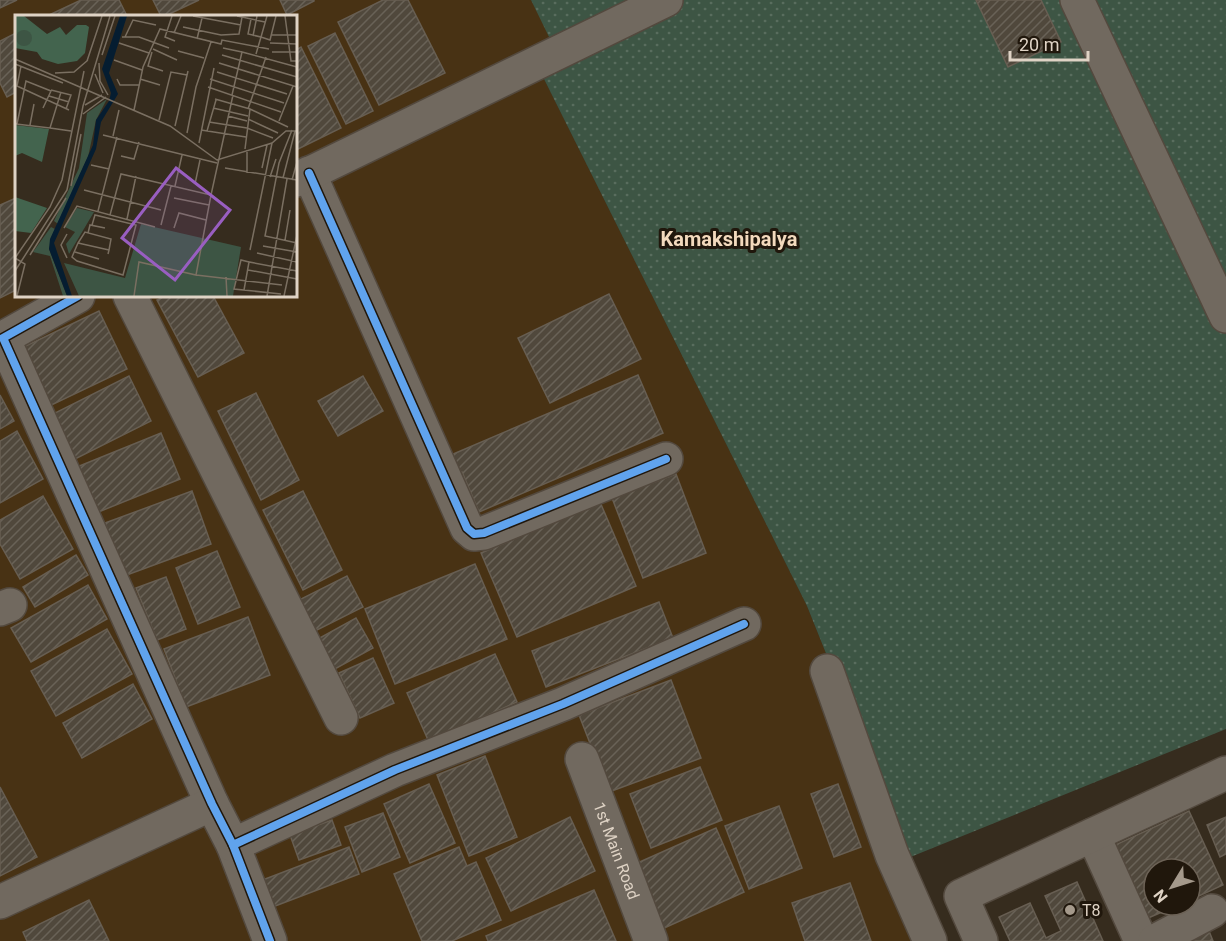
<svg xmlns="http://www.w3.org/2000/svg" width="1226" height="941" font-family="Roboto,sans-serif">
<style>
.built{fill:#483214}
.grass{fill:url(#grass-dots)}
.building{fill:url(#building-hatch);stroke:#675e52;stroke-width:1.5}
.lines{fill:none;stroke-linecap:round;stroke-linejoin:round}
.minor-casing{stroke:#53493e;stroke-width:36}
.minor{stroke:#71695f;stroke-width:33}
.cycleway-casing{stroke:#20170c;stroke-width:11}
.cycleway{stroke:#60a3ed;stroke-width:8}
.poi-dot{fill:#a4998b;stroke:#20170c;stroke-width:2}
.labels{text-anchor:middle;stroke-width:6;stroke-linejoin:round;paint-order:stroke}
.street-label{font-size:16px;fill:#dfd3c5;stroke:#20170c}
.poi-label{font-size:16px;fill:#dfd3c5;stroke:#20170c;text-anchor:start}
.quarter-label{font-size:20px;font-weight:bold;fill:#f3dabd;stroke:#20170c}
.inset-road{fill:none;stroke:#7a6f61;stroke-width:1.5}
.view{fill:#995ec1;fill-opacity:0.15;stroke:#995ec1;stroke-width:3}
.inset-edge{fill:none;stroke:#dfd3c5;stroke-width:3}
</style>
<defs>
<pattern id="grass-dots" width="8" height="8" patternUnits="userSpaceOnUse" patternTransform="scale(1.5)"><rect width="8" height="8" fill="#3d5544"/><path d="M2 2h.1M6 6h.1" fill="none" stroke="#596d5e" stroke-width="1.8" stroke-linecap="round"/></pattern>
<pattern id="building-hatch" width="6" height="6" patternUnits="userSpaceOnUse" patternTransform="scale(1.5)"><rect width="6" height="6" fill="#50483c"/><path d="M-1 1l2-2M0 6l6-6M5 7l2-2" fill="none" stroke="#696257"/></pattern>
</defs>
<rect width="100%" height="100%" fill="#362c1e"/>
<g class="built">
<path d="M0,0h531l20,39 -255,130v-153h-280v280h30l-46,23z"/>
<path d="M540,71l267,535 101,252 37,83h-945v-588l99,-57h197v-101z"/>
</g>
<path class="grass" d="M531,0h695v729l-318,129 -101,-252 -267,-535 10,-32z"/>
<g class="building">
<path d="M0,0h17l-17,8z"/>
<path d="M81,0h38l8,16h-80z"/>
<path d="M153,0h46l-34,16h-4z"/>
<path d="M280,0h34v1l-27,14z"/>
<path d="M383,0h25l37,73 -66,32 -41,-83z"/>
<path d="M976,0h65l20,42 -53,25z"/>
<path d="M16,33v59l-9,5 -7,-14v-42z"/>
<path d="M335,33l38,78 -27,13 -38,-78z"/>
<path d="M301,47l40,81 -45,22v-100z"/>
<path d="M16,198v92l-16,8v-93z"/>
<path d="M609,294l32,65 -91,44 -32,-65z"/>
<path d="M165,296h48l31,57 -46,24 -41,-77z"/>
<path d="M99,311l28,58 -84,40 -28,-58z"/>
<path d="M638,375l25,58 -184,79 -17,-40 -11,4 -7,-18z"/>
<path d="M129,376l22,45 -82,41 -22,-45z"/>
<path d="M363,376l20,35 -45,25 -20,-35z"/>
<path d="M256,393l43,87 -38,20 -43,-89z"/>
<path d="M0,395l14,26 -14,8z"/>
<path d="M17,431l26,48 -43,24v-62z"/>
<path d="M161,433l19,46 -84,34 -19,-46z"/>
<path d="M676,474l30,79 -63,25 -31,-80z"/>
<path d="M192,491l19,53 -87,32 -19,-53z"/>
<path d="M303,491l39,79 -39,20 -40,-80z"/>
<path d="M43,496l30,53 -53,30 -20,-35v-24z"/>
<path d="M600,502l36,84 -119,51 -36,-84z"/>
<path d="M217,551l23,56 -42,17 -22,-56z"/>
<path d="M76,555l12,20 -53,32 -12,-20z"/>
<path d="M475,564l32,75 -112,45 -30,-75z"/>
<path d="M347,576l16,31 -50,25 -16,-31z"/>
<path d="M166,577l20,52 -29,11 -21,-52z"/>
<path d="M88,585l19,34 -76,43 -20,-34z"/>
<path d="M659,602l14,36 -127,49 -14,-36z"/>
<path d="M248,617l22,58 -84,32 -22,-58z"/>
<path d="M356,618l17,30 -40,22 -17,-30z"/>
<path d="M107,629l25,45 -76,42 -25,-45z"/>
<path d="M495,654l22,48 -88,40 -22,-49z"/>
<path d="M373,658l21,45 -34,15 -21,-45z"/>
<path d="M671,680l30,78 -92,34 -30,-77z"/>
<path d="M133,684l19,35 -70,39 -19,-35z"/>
<path d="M485,756l32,81 -48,19 -32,-81z"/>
<path d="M700,767l22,53 -71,28 -21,-54z"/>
<path d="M429,784l26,59 -45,20 -26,-59z"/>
<path d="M838,784l23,63 -27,10 -23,-63z"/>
<path d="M0,787l37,70 -37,19z"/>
<path d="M779,806l23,62 -53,21 -24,-63z"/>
<path d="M1189,811l34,74 -33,15v-31h-36v36h24l-32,14 -33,-73z"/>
<path d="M383,813l17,44 -38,15 -17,-45z"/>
<path d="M570,817l25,54 -84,40 -25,-53z"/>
<path d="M1226,817v37l-6,3 -13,-32z"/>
<path d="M332,820l9,25 -42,15 -9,-25z"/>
<path d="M716,828l28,64 -82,37 -29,-64z"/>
<path d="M349,847l10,27 -89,34 -10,-27z"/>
<path d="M459,847l8,19 9,-4 25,58 -49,21h-30l-28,-67z"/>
<path d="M1077,882l26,59h-93l-11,-24 31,-14 16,35 15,-7 -16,-35z"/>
<path d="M850,883l21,58h-66l-13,-38z"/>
<path d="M594,890l22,51h-128l-2,-5z"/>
<path d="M89,900l20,41h-82l-4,-9z"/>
<path d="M1207,926l6,15h-37z"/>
</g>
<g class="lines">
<g class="minor-casing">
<g id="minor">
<path d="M1077,0l149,316"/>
<path d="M309,173l158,355 7,6 10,-1 182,-74"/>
<path d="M296,180l370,-180"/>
<path d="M78,296l-75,42 209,466 21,41 37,96"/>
<path d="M130,296l211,422"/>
<path d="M0,609l10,-4"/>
<path d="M827,671l65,184 38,86"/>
<path id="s1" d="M582,759l69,182"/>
<path d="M1093,835l48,106"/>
<path d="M233,845l162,-75 168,-66 181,-80"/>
<path d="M0,902l212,-98"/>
<path d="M981,941l-20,-45 265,-123"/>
<path d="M1155,941l57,-30"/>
</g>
</g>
<use href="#minor" class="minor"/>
<g class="cycleway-casing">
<g id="cycleway">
<path d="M309,173l158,355 7,6 10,-1 182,-74"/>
<path d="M78,296l-75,42 209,466 21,41 37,96"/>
<path d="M233,845l162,-75 168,-66 181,-80"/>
</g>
</g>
<use href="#cycleway" class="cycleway"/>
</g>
<circle class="poi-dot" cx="1070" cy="910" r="6"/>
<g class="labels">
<g class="street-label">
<text dy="6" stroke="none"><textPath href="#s1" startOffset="98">1st Main Road</textPath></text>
</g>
<g class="poi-label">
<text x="1082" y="916">T8</text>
</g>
<g class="quarter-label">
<text x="729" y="246">Kamakshipalya</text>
</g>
</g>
<g transform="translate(15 15)">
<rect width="282" height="282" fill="#362c1e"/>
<path d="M92,84l-11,21 -8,37 -30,67 -4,-3 25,-53 8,-55zM126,209l100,23 -8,49h-154l-15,-33 61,15zM36,212l4,2 -6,20 18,47h-4l-13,-40 -17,-4z" fill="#3d5544"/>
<path d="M0,1h9l23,18 13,-7 6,8 11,-10h9l3,2 -4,26 -8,8 -19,3 -16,-5 -5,-7 -22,-4zM0,110l34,4 -7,33 -20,-9 -7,3zM0,182l32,11 -16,25 -16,-2z" fill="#43644e"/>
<path d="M1 23a8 8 0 1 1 16 0a8 8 0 1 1-16 0Z" fill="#3d5544"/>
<path d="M62,193l17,4 -25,42 -3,-10 9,-12 -10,-5z" fill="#3d5544"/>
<path d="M105,1h7l-18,57 9,21 -17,28 -5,27 -42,94 18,53h-5l-18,-47 1,-10 43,-94 3,-25 13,-19 2,-8 -9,-24z" fill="#051d31"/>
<path class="inset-road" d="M157,1l-7,21 10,4M178,1l48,9M222,1l28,6M270,1l6,45h6M236,4l-3,15 13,3 6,-21M168,12l38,8 18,-1 3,-17M159,18l7,-17M256,20h26M238,21l4,-20M107,22h17l30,11M110,22l8,-17 23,5M182,24l5,-21M104,28l30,10M255,28l27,1M208,33l19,4M138,34l24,11M163,36l26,7M137,37l-4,14 15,5M257,37h25M241,39l5,-17 9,3 6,-24M87,40l13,-39M207,40l75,22M0,44l155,67 47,34 55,-17 14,-12h11M99,45l28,10M72,46l15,-45M84,48l1,18 8,14M204,48l78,24M0,49l48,19M6,51l-4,20 52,24M202,57l70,22M40,58l19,-1 14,-12M80,59l8,19M102,64l3,6h19M125,64l20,6M195,64l74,24M193,72l73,25M36,75l20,5 -5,14M217,80l10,-43 55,15M34,81l20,6M200,84l35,10 38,18M70,90l17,-10M198,93l35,8M233,94l18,-52M119,95l9,-43 17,-38 61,15 1,-4 47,9M68,99l23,-17M213,101l19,5M233,104l30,14M144,105l12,-48 16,3M264,106l14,-35M194,107l38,6 26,10M1,109l34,4 11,-36M2,109l9,-43 25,10 -8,17M15,110l4,-21M160,111l13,-55M35,113l21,3M186,115l45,7M277,115l-13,33 -14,73 32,7M192,116l9,-31M172,118l9,-46 15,-45M88,120l114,28M98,121l6,-26M184,128l15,-75M230,134l5,-40M232,135v23M106,141l13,3 5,-17M76,150l18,4M210,153l72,12M247,153l5,-23M255,162l6,-18M268,163l12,-47M277,165l5,-18M180,169l5,-24M56,171l10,-52M160,171l7,-31M69,175l77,20M196,180l22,-100M159,183l35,7M83,196l19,-74M95,200l11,-41 90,21 -15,80 -57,-13 -5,34M112,204l9,-43M146,210l10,-39M49,213l13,-22 78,21M159,213l5,-15 27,7M73,218l2,-8 15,3M270,225l5,-30M63,228l-6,14 5,4 46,14 13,-50 -41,-10 -3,10M248,231l34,6M235,235l22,-107M60,237l24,7M242,238l40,9M93,239l1,-4 2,-11 -26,-7 -7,11 31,7M15,240l36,-57M0,243l35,-51 12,-27 22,-109M0,243l10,6 -8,32M52,243l-6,-13 6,-11M234,247l-8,-2 -7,29 47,5M233,255l49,9M0,256l52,-81 16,-84 27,-90M181,260l86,10M211,262l1,19M229,275l5,-28 48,9M252,281l20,-117M269,281l13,-61"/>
<path class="view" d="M161,153l54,42 -55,70 -53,-42z"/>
<rect width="282" height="282" class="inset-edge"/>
</g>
<g transform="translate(1172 887) rotate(232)"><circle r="28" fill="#20170c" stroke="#6c6256" stroke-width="1.5"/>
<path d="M0-4.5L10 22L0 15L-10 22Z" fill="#a4998b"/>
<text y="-9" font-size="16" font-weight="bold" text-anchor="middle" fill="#dfd3c5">N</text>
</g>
<path d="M1010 51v9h78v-9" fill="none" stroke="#dfd3c5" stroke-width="3"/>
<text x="1019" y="51" font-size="18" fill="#dfd3c5" stroke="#20170c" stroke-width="4.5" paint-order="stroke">20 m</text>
</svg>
